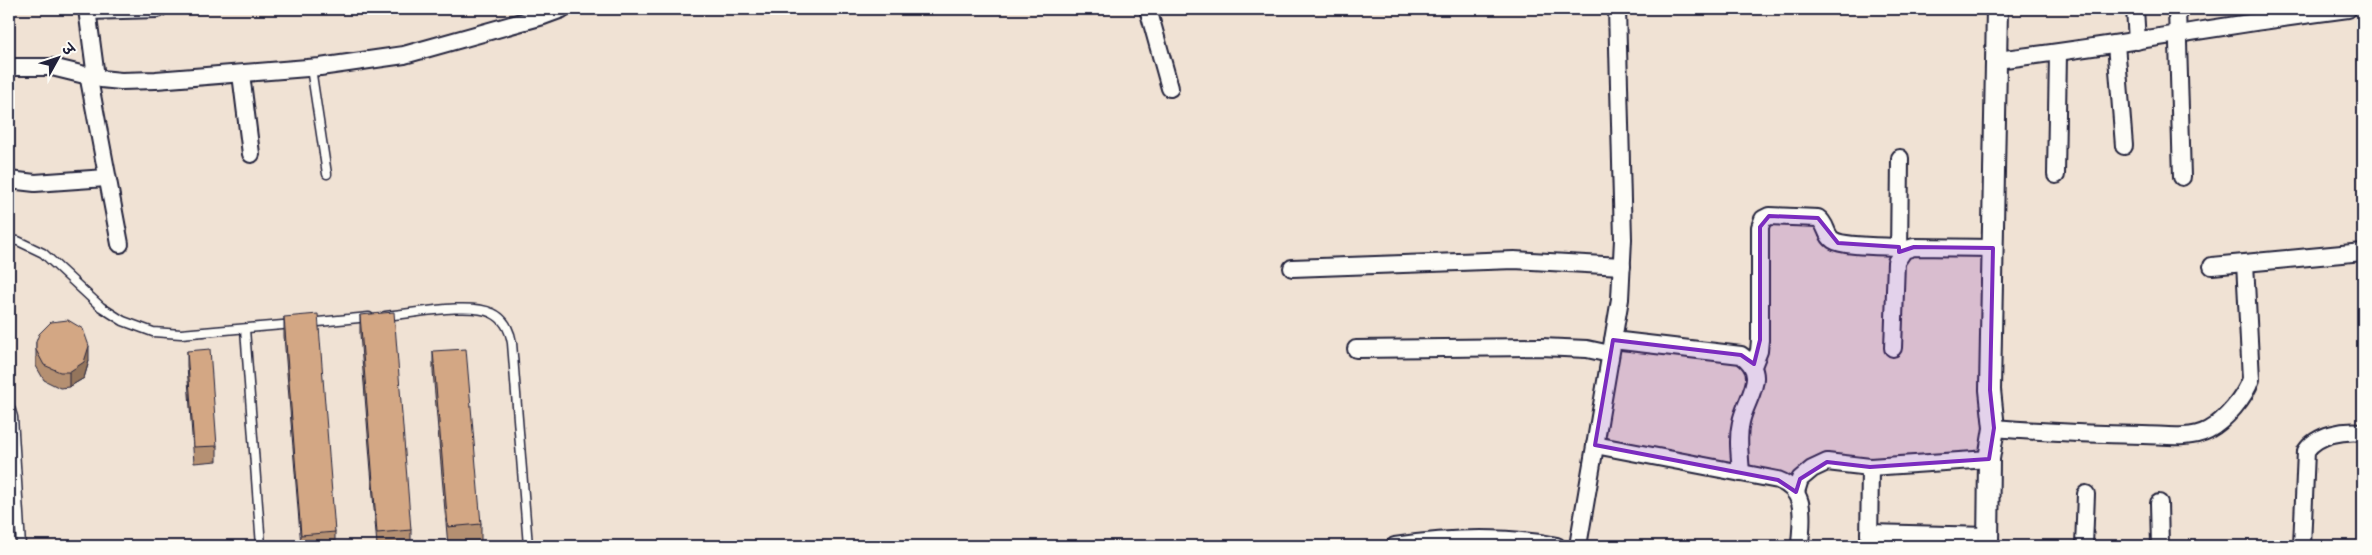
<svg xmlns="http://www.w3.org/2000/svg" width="2372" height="555" font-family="'Shantell Sans','Playpen Sans Deva',sans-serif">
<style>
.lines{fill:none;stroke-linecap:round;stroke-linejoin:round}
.service-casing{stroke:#22223b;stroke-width:11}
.minor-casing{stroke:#22223b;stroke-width:20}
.tertiary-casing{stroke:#22223b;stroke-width:24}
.service{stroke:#fdfcf7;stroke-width:8}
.minor{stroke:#fdfcf7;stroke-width:16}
.tertiary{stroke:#fdfcf7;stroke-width:20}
.wall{fill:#b59072;stroke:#22223b}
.shaded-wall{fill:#94755c;stroke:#22223b}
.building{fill:#d3a784;stroke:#22223b}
.marked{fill:#7b2cbf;fill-opacity:0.2;stroke:#7b2cbf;stroke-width:4;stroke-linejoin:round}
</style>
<rect width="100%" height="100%" fill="#f0e2d4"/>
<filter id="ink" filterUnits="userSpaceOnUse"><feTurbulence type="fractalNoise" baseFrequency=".02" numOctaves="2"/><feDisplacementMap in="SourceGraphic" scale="10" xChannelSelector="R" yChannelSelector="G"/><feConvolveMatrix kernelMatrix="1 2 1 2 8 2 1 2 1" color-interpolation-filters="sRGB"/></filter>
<g filter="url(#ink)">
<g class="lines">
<g class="service-casing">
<g id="service">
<path d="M311,68l16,106"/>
<path d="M9,240l9,1 25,12 58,54 22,14 30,11 28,2 113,-10"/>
<path d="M385,316c26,-2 85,-14 107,-3 13,6 18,17 20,30l16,203"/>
<path d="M308,323l61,-6"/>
<path d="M245,329l16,217"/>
<path d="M9,404l4,13 8,129"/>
</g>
</g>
<g class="minor-casing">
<g id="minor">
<path d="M87,9l9,68"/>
<path d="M1148,9l22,79"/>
<path d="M2135,9l2,32"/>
<path d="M2177,9l5,168"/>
<path d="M87,11l71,-2"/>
<path d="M2116,44l8,102"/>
<path d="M1997,60c117,-14 234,-36 351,-51"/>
<path d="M9,67h43l49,12 20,2 35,-1 164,-13 84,-12 139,-39 19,-7"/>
<path d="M88,74l32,170"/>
<path d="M241,74l10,80"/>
<path d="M2056,175l2,-122"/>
<path d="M9,180l26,3 71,-5"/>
<path d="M1899,256l1,-98"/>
<path d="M2212,266l151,-14"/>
<path d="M1292,268l222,-8 108,6"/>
<path d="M1613,340l128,15c29,20 5,42 0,67 -4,17 -1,34 0,51"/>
<path d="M1893,348l3,-86 8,-12 10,-3 79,1"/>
<path d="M1356,349l185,-2 46,2 23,5"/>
<path d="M1753,366l6,-15 1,-11v-113l3,-8 6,-3 49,2c9,6 7,17 15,22 10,7 52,6 66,7"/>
<path d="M1994,428c50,4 99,6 149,7 20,0 46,5 65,-5 17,-9 37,-33 43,-51l-6,-116"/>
<path d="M1595,445l183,35c31,12 23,39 22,66"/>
<path d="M1796,492l4,-13 12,-10 15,-7 43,5 119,-8"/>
<path d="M2159,503l1,43"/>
<path d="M1869,533l119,3"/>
<path d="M1395,546c52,-8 110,-10 162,0"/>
<path d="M1578,546l42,-247 3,-60 -6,-230"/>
<path d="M1869,546l1,-79"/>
<path d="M2084,546l2,-52"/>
<path d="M2302,546l4,-95c11,-17 38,-21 57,-19"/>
</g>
</g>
<g class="tertiary-casing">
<path id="tertiary" d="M1988,546l1,-87 5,-31 -4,-38 7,-381"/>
</g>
<use href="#service" class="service"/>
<use href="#minor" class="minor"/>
<use href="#tertiary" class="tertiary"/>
</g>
<g class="wall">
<path d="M360,315l51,215v16h-34l-17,-212z"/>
<path d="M284,317l51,215v14h-34l-17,-210z"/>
<path d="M36,342l53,19 -5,17 -15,9 -9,1 -16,-8 -8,-14z"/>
<path d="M187,351l30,95v15l-23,2 -7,-97z"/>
<path d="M433,351l48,173v20l-33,2 -15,-175z"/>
</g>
<path class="shaded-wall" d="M89,346v15l-5,17 -15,9v-15z"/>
<g class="building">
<path d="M394,312l17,218 -34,3 -17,-218z"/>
<path d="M318,314l17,218 -34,3 -17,-218z"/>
<path d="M68,320l15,9 6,17 -5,16 -15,10h-9l-16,-7 -8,-15v-8l3,-8 12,-12z"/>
<path d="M210,349l7,97 -23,1 -7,-96z"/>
<path d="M466,349l15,175 -33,3 -15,-176z"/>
</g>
</g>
<path class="marked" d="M1769,216l49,2 20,25 61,4v5l15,-5 79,1 -3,142 4,38 -5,31 -119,8 -43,-5 -27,17 -4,13 -18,-12 -183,-35 18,-105 128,15 13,9 6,-24v-113z"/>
<rect width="2372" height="555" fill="none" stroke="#fdfcf7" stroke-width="30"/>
<rect x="15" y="15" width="2342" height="525" fill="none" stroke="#22223b" stroke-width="2" filter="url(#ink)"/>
<g transform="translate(58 58) rotate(50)" stroke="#fdfcf7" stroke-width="4" paint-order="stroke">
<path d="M0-4L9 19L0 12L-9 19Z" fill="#22223b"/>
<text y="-8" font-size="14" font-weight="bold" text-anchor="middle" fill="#22223b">उ</text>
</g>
</svg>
